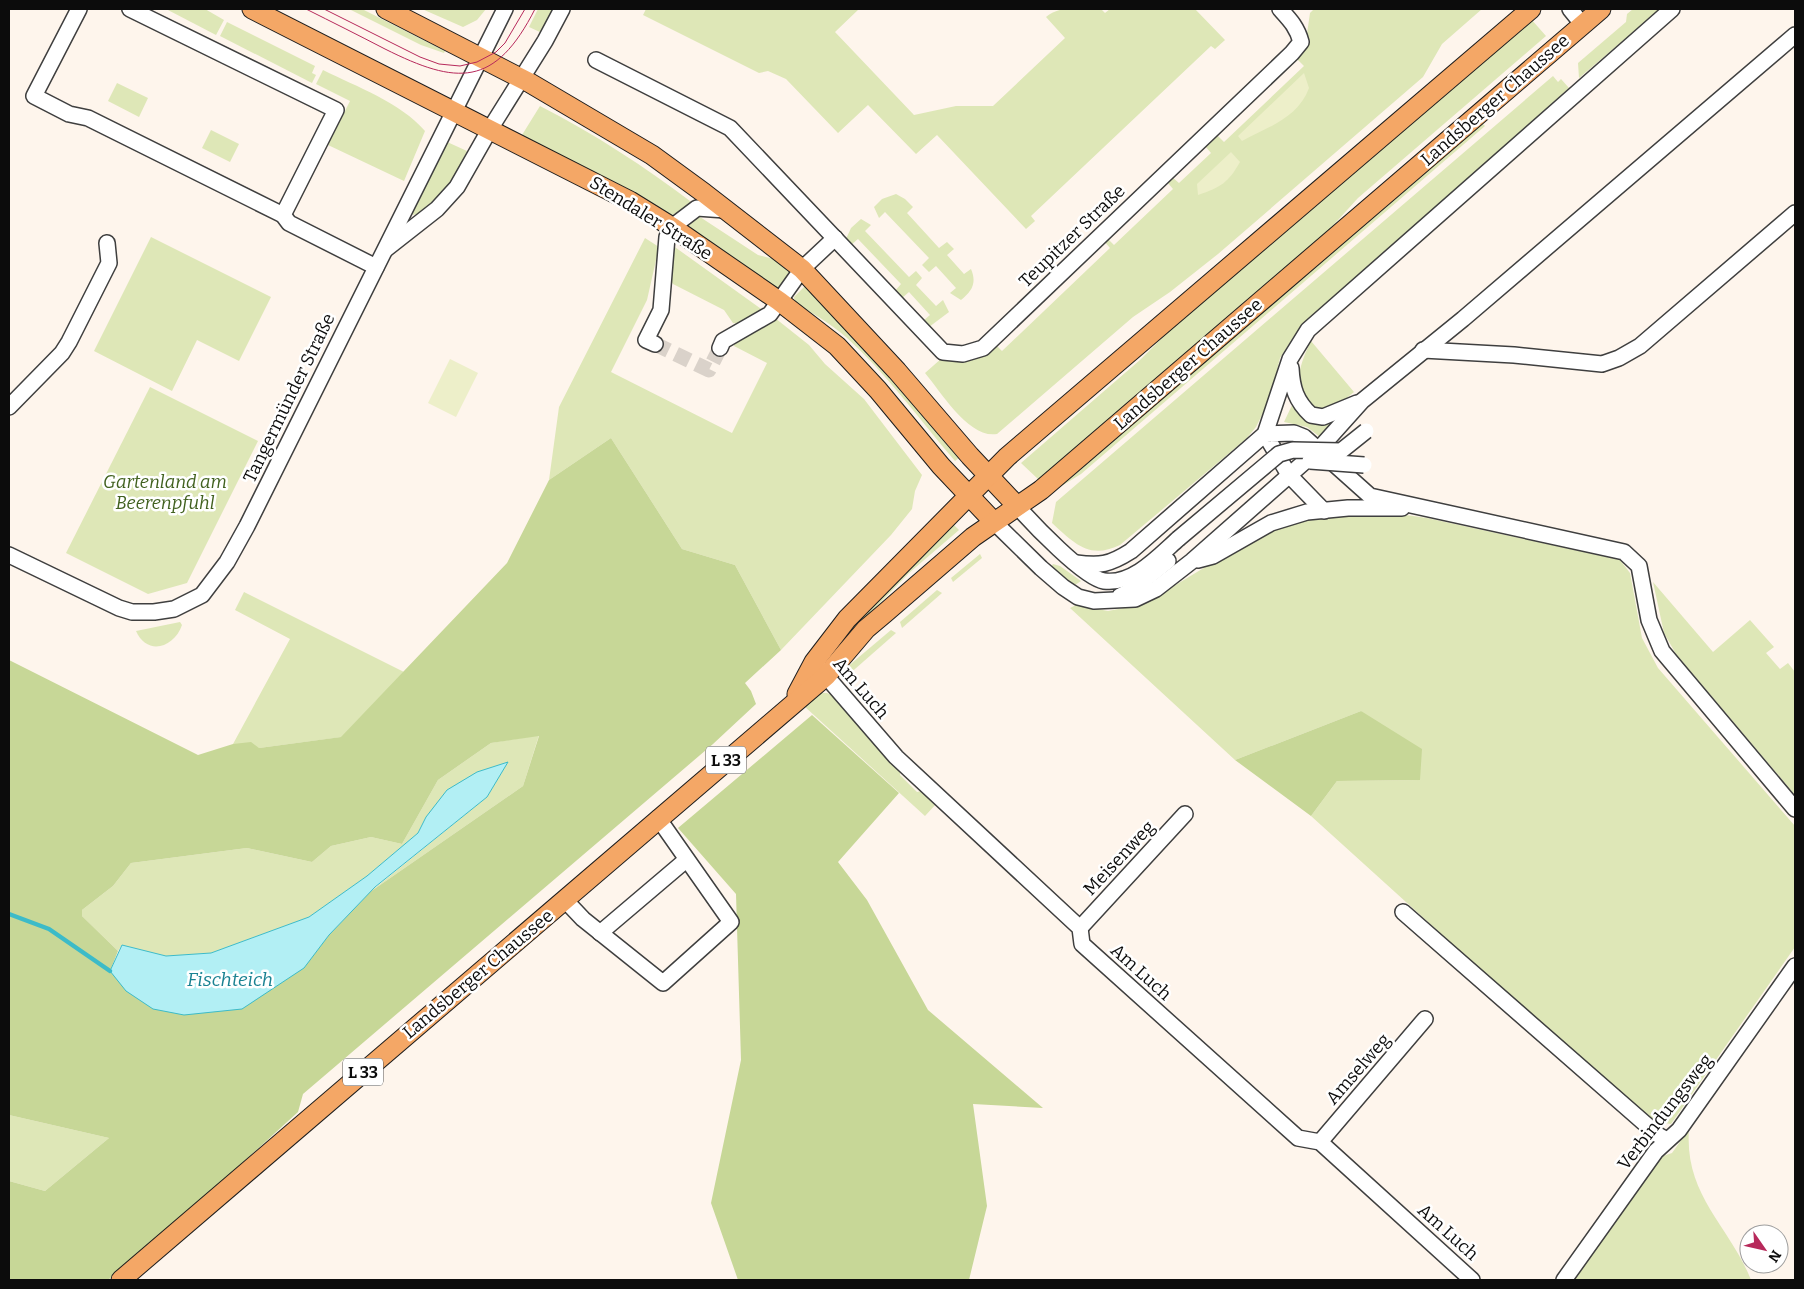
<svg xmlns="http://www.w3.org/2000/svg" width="1804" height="1289" font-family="Bitter,serif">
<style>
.green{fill:#dee7b7}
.forest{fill:#c7d797;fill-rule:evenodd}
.pitch{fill:#edefc9}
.water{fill:#b2eff4;stroke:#3cbbc8}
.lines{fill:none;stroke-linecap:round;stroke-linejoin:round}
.stream{stroke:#3cbbc8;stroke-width:4.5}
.minor-tunnel{stroke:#dad2ca;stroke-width:15;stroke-dasharray:15 8;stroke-linecap:butt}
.minor-casing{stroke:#3f3f3f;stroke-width:18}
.major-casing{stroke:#1d1d1d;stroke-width:21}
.minor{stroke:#fff;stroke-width:15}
.major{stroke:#f4a766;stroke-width:19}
.tram{stroke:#b7295b;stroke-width:1}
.minor-bridge-casing{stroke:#3f3f3f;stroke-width:18;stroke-linecap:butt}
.minor-bridge{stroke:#fff;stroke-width:15}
.labels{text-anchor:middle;stroke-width:5;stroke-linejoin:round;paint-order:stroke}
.shield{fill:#fff;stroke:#555;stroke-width:1}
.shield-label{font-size:16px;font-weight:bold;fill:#0c0c0c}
.street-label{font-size:18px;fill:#0c0c0c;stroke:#fff}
.park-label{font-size:18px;font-style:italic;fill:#41611f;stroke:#fff}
.water-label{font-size:19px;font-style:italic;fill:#1a8292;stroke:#fff}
</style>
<rect width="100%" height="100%" fill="#fef5ec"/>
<g class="green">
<path d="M166,9h39l19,11 -8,15z"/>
<path d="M349,9h13l83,42 -1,2 -23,-8z"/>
<path d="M422,9h64l-9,11 -14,7z"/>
<path d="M538,9h16l-12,24 -13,-6z"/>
<path d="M646,9h213l-24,23 79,83 42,-9h37l72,-68 -19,-21c14,-12 37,-8 55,-8l4,4 5,-4h85l30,31 -10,9 -4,-3 -180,170 4,5 -9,8 -89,-94 -21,19 -48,-49 -30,28 -52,-54 -18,-8 -9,2 -116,-58z"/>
<path d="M1314,9h168l-40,35 -19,33 -205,177 -48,38 -37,25 -136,117c-28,5 -56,-42 -72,-61l17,-15c21,9 38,0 53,-14l7,7 108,-103 -6,-7 3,-3 7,7 59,-56 -6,-7 5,-5 7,6 32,-30 -6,-7 12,-11 7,7 80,-76 -7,-7 8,-12 5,-34z"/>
<path d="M1633,9h27l-81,69 -1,-15 48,-41 1,-8z"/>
<path d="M1531,19l15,17 -188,162 -30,33 -34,30 -255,219 -18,-17 119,-103 30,-30z"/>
<path d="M227,22l88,44 -3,7 4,2 -4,8 -92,-47z"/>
<path d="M323,70c34,17 77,32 102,61l-21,50 -76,-36 22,-44 -34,-17z"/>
<path d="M1553,76l5,6 3,-3 8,9 -273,245 -16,25 -10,41 -14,28 -10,12 -126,106c-31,15 -46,-2 -68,-22l4,-21z"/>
<path d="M117,83l31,15 -9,19 -31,-16z"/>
<path d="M540,106c55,28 105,61 154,98l-24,12 -26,-17 -122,-64z"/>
<path d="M1482,123l3,3 -404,348 -21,13z"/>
<path d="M211,130l28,14 -9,18 -28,-14z"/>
<path d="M445,141l22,10c-10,21 -28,59 -54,64l-2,-2z"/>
<path d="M896,194l9,5 8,8 -6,6 32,35 8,-6 7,7 -7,6 17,19 7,-5c6,14 1,22 -10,31l-11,-7 6,-5 -20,-22 -7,6 -7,-7 7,-7 -44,-46 -6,6 -5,-11 8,-8z"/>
<path d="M694,217h6l58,38 16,4 16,14 -13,16 -90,-61z"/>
<path d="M861,219l10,6 -6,6 44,46 7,-6 6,7 -6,7 20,21 7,-6 6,12 -20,15 -6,-6 7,-6 -21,-23 -7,6 -7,-7 6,-7 -43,-45 -7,6 -5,-6 5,-11z"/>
<path d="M151,237l120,60 -32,64 -42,-21 -25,51 -78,-40z"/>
<path d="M645,238l14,9 -12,53 -36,72 121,61 35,-70 -33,-17 1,-5 40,-23 34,27 16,19 39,35 58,76 -7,16 -3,18 -21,26 -110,115 -46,-85 -53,-16 -71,-111 -62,42 10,-73z"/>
<path d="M672,245l92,66 -24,13 -7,-1 -9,-13 -51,-26 -2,-3z"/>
<path d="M805,286l39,38 116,133 -5,4c-35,-41 -69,-88 -109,-124 -16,-14 -34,-24 -51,-34l-1,-6z"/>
<path d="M1311,341l43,51 -20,16 -17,3c-4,-3 -10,-6 -13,-10 -12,-18 -1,-44 7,-60z"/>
<path d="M150,387l108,54 -71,142 -39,11 -82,-41z"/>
<path d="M1294,401l4,9 42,5 -20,22 -13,-10 -23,-5z"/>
<path d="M1323,514h76l28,4 193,42 10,13 12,65 16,30 137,158v121l-124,177 -7,-1 -4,6 -9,-5 -340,-308 26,-35 83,-1 -59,-69 -126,49 -165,-152 6,-3 32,6 36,-7 126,-76z"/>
<path d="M952,523l7,7 -50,43 -60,62 -4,1 21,-27z"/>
<path d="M980,554l2,4 -29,24 -2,-4z"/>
<path d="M1053,564l7,2 21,15 -6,4 -24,-18z"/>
<path d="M1653,582l60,70 37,-32 24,27 -8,6 14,16 8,-6 7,9v123l-119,-141 -12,-21z"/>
<path d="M937,590l5,3 -40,35 -2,-6z"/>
<path d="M244,592l160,80 -62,65 -83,11 -26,-4 57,-105 -55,-29z"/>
<path d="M180,622l2,3c-8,23 -35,31 -46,6z"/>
<path d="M891,630l5,3 -49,43 -4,-4 3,-4z"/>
<path d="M818,693h9l6,3 34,41 33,33v5l17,17 5,-1 14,13 -11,12 -121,-110z"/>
<path d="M539,735l-16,51 -153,106 117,-95 20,-34 -30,9 -51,45 -8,16 -51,43 -58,41 -98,36 -45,3 -44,-11 -4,6 -36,-35v-6l31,-24 18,-23 116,-15 65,14 19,-16 40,-9 31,7 36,-64 53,-37z"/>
<path d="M9,1115l100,23 -64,53 -36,-10z"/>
<path d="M1689,1129c-5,67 41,97 62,151h-178l87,-123 12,-4z"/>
</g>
<g class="forest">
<path d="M611,438l71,111 53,16 46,85 -36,33 6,8 5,13 -43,40 -410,350 -5,18 -103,94 -87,74h-99v-99l36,10 64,-53 -100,-23v-455l189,95 35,-11 18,-2 8,6 82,-11 166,-174 42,-83zM539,736l-16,50 -153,106 -41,43 -26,33 -193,3 8,-20 -36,-35v-6l31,-24 18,-23 116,-15 65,14 19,-16 40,-9 31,7 36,-64 53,-37z"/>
<path d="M1361,711l61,38 -2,31 -83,1 -26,35 -76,-56z"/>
<path d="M812,715l87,78 -61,69 29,38 61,110 115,98 -70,-4 14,102 -18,74h-231l-27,-77 30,-143 -5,-166 -58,-66z"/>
</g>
<g class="pitch">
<path d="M1304,73l5,15c-11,30 -41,39 -67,53l-4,-5z"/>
<path d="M1231,152l9,10c-12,21 -19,25 -42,33l-1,-11z"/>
<path d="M450,359l28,14 -22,44 -28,-14z"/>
</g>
<path class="water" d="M508,762l-21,35 -112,90 -46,48 -25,33 -62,41 -58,6 -31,-6 -27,-18 -16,-20 12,-26 44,11 45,-3 98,-36 58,-41 51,-43 8,-16 21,-27 30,-18z"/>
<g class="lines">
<path class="stream" d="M9,914l40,15 61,42"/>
<path class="minor-tunnel" d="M655,344l54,26 11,-22"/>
<g class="minor-casing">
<g id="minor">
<path d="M79,9l-45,87 35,18 19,4 195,97 6,8 87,44"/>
<path d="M130,9l206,101 -53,105"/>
<path d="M1570,9l13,16"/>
<path d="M596,60l134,68 213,224 20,2 20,-6 309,-295 9,-11c-4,-15 -11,-22 -21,-33"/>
<path d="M386,249l51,-40 20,-22 33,-58 55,-88 17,-32"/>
<path d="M655,344l-9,-4 15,-30 6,-73 5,-10 25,-19 28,2"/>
<path d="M720,348l3,-7 47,-27 32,-45 33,-31"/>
<path d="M1423,350l91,5 88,9 17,-6 21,-12 155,-133"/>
<path d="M1291,368c1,20 5,33 20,47l12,2 34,-14"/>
<path d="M9,407l53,-54 7,-11 40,-79 -2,-20"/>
<path d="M1017,506c15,17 67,72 87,75 29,4 55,-25 74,-42"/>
<path d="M1324,511l-35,-36 -24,-41 29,-1 10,4 66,59 254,56 15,14 10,54 13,31 133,158"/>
<path d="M994,522l47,46 22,19 15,10 16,4 41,-2 21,-10 36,-28 127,-112 43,-48 101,-82 332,-284"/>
<path d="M9,555l110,53 13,4h22l20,-3 28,-14 25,-33 20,-36 258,-517"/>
<path d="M1198,560l15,-4 58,-33 36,-11 41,-4h54"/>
<path d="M1076,563c24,3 33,2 55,-12l134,-117 25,-75 18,-29 364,-321"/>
<path d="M1120,596l12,-6 36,-29"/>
<path d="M819,668l77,89 184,171 2,16 216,194 22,4 152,138"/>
<path d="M565,900l18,19 80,64 68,-61 -73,-104"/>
<path d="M1403,912l255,223 9,5"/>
<path d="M1080,928l105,-114"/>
<path d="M600,933l86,-73"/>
<path d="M1320,1142l105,-123"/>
<path d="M1564,1280l92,-129 23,-21 116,-164"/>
</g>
</g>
<g class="major-casing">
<g id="major">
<path d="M252,9l378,192 42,26 107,74 58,45 41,44 63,76 53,56"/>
<path d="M386,9l144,74 122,72 52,38 98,76 95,102 73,85 47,50"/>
<path d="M797,694l17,-32 33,-43 160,-162 524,-448"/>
<path d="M121,1280l705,-604 40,-47 19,-16 88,-76 68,-47 560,-481"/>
</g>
</g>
<use href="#minor" class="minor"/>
<use href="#major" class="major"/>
<g class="tram">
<path d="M306,9c26,13 52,26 79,40 72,36 110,39 150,-40"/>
<path d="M324,9l96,48 19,7 21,2 17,-4 19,-10 9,-9 20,-34"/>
</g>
<g class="minor-bridge-casing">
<g id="minor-bridge">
<path d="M1310,461l54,4"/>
<path d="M1178,539l101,-85 14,-4 48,1 25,-20"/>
</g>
</g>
<use href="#minor-bridge" class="minor-bridge"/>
</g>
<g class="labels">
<g class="shield">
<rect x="706" y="746.5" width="40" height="27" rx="4"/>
<rect x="343" y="1058.5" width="40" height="27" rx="4"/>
</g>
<g class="shield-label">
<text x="726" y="766">L 33</text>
<text x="363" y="1078">L 33</text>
</g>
<g class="street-label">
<text transform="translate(1495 100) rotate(-41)" y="6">Landsberger Chaussee</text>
<text transform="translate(651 218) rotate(32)" y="6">Stendaler Straße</text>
<text transform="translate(1072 236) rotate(-44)" y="6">Teupitzer Straße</text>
<text transform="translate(1188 364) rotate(-41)" y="6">Landsberger Chaussee</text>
<text transform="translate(289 398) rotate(-64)" y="6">Tangermünder Straße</text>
<text transform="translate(861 688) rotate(49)" y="6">Am Luch</text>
<text transform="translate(1119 858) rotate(-47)" y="6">Meisenweg</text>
<text transform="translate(1141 972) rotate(42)" y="6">Am Luch</text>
<text transform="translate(478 974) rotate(-40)" y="6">Landsberger Chaussee</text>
<text transform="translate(1358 1069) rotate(-49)" y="6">Amselweg</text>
<text transform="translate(1665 1112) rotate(-52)" y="6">Verbindungsweg</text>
<text transform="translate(1448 1232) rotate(42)" y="6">Am Luch</text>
</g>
<g class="park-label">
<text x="165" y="488">Gartenland am<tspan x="165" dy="21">Beerenpfuhl</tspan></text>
</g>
<g class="water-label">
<text x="230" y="986">Fischteich</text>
</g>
</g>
<rect width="1804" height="1289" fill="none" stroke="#0c0c0c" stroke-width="20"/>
<g transform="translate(1764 1249) rotate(124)"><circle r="24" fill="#ffffff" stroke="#9e9e9e"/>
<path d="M0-4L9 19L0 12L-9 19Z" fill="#b7295b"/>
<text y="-8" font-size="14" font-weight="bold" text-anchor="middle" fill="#0c0c0c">N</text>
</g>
</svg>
